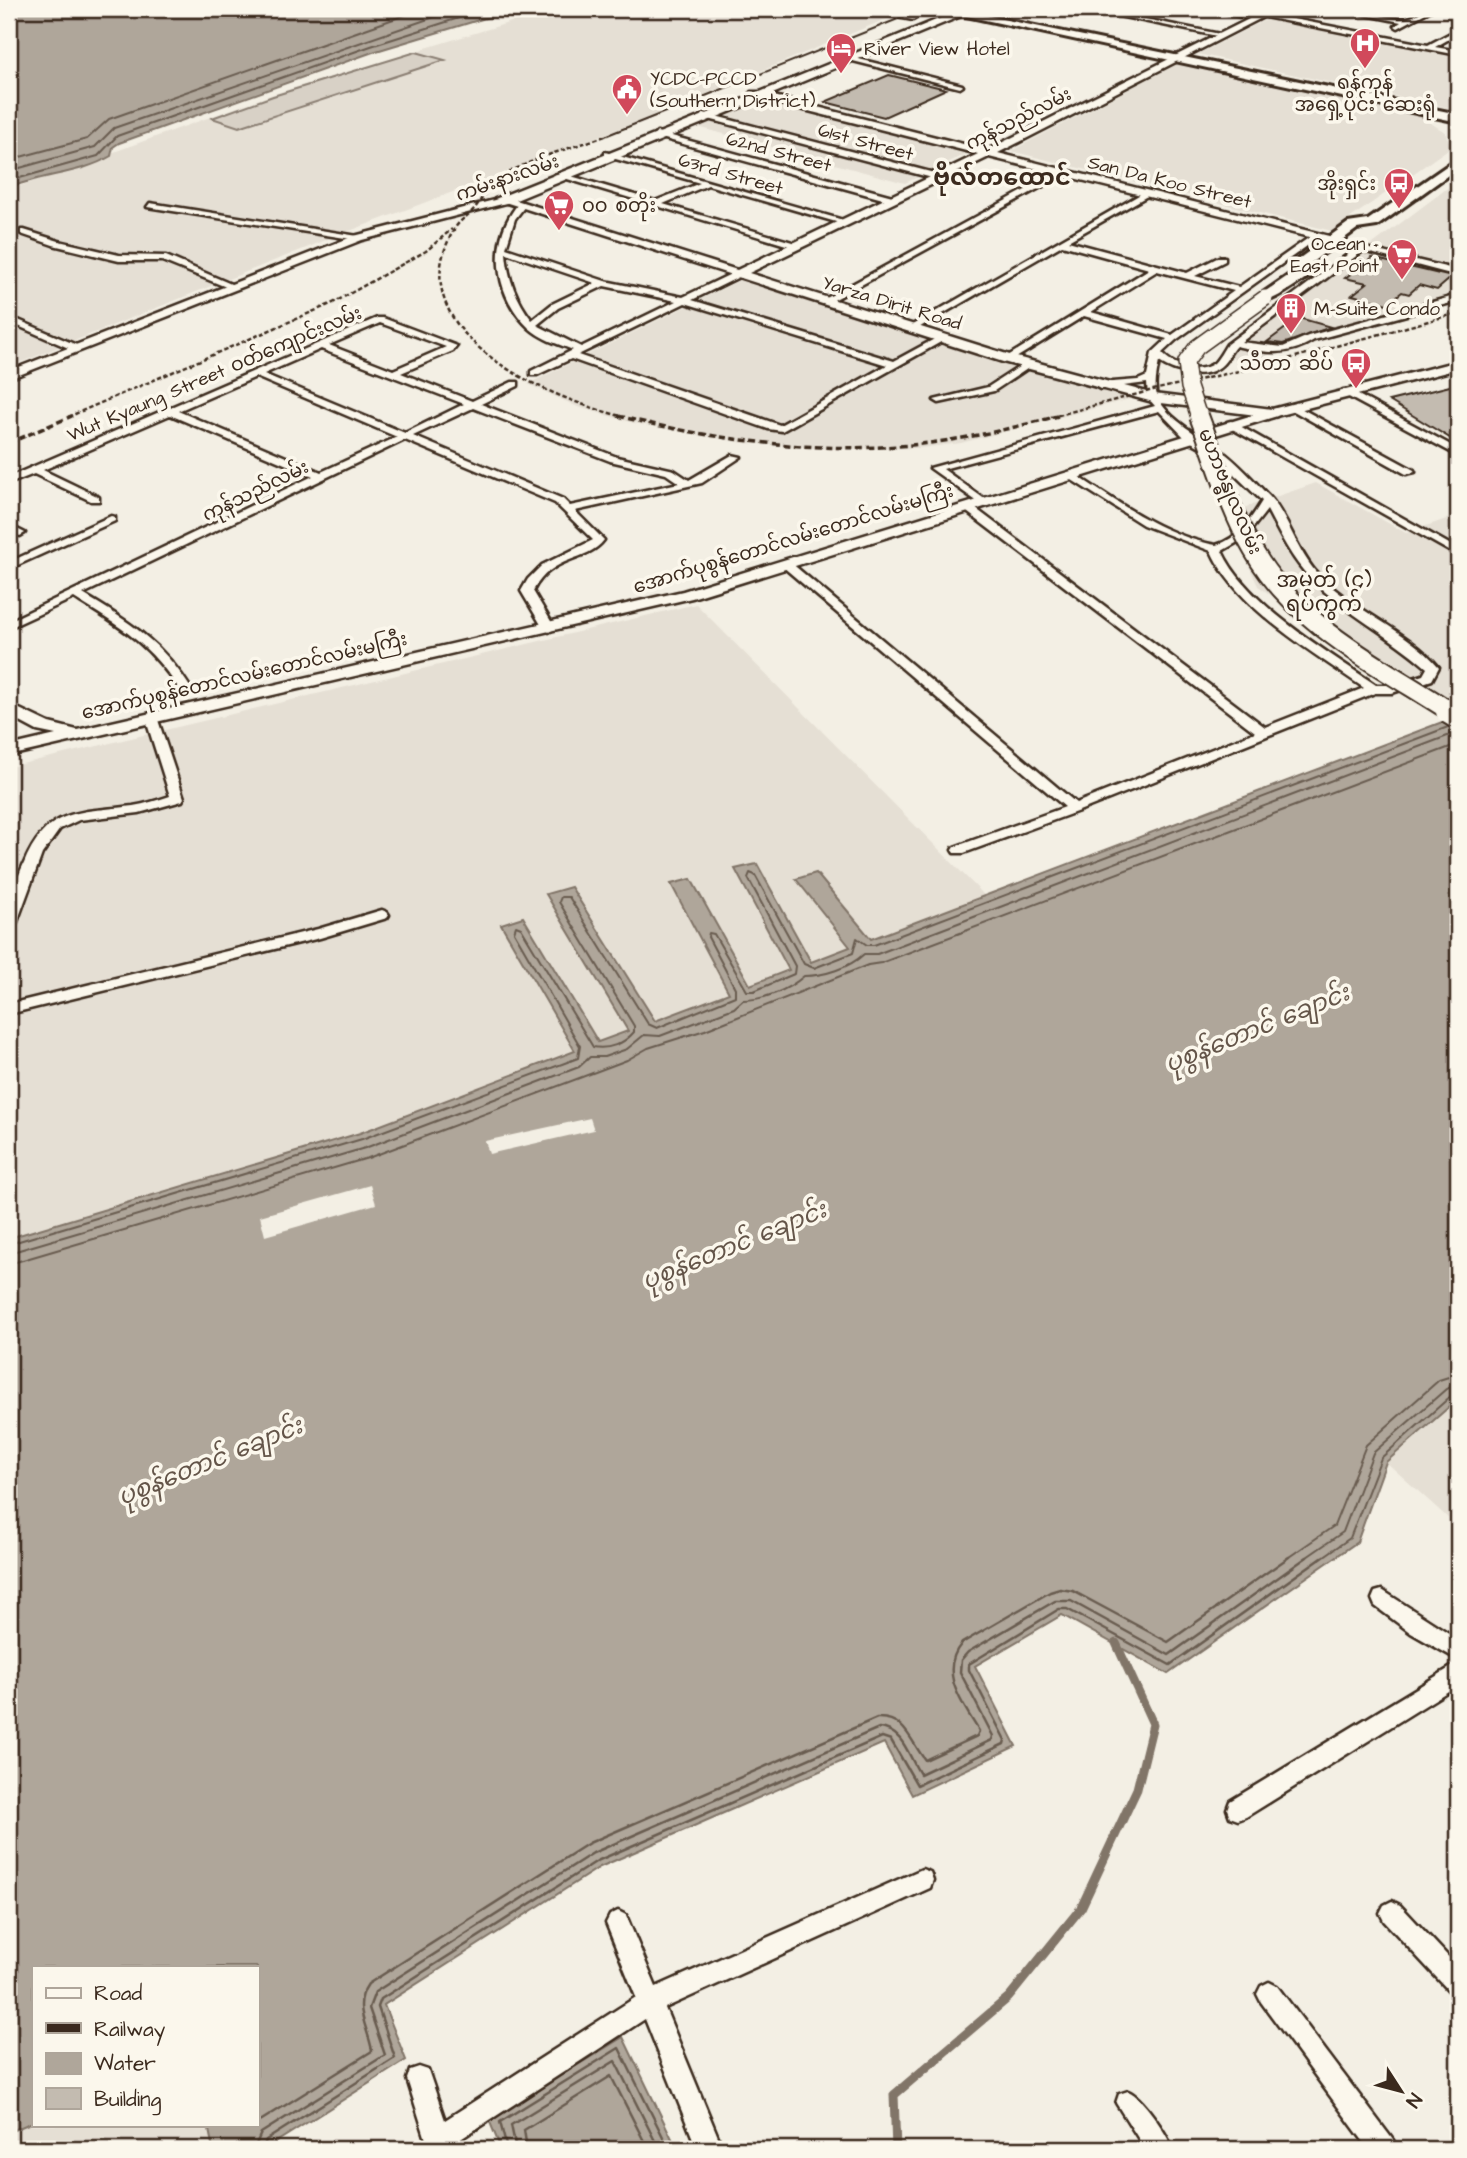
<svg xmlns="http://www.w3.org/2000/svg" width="1467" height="2158" font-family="'Architects Daughter','Noto Sans Myanmar',sans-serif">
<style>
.built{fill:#e5dfd4}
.green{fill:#d8d1c6;stroke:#8a7e72;stroke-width:2}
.water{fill:#afa69a;stroke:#817468;stroke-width:2}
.pier{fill:#f3efe4}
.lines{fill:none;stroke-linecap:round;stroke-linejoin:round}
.shore-far1{stroke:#695c50;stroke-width:2}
.shore{stroke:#695c50;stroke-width:2.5}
.stream{stroke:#817468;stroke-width:9}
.building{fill:#c3bbb0;stroke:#3b2a1e;stroke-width:2}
.minor-casing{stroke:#3b2a1e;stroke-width:5}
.tertiary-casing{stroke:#3b2a1e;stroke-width:5}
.secondary-casing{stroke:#3b2a1e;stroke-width:5}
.primary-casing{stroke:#3b2a1e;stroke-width:6}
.minor{fill:#fbf7ec;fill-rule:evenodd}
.tertiary{fill:#fbf7ec;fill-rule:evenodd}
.secondary{fill:#fbf7ec;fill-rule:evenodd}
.primary{fill:#fbf7ec;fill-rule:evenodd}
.tram{stroke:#3b2a1e;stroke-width:2}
.rail-far1{stroke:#3b2a1e;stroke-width:2.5;stroke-dasharray:4.5 2.5;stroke-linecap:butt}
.rail{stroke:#3b2a1e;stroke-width:3.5;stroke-dasharray:7 3.5;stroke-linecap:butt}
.primary-bridge-far2-casing{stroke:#3b2a1e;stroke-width:18;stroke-linecap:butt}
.primary-bridge-far1-casing{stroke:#3b2a1e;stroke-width:22;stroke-linecap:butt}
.primary-bridge-casing{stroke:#3b2a1e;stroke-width:28;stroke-linecap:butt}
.primary-bridge-far2{stroke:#fbf7ec;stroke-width:15}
.primary-bridge-far1{stroke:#fbf7ec;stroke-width:18}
.primary-bridge{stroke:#fbf7ec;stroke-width:24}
.labels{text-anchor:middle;stroke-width:7;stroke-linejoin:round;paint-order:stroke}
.far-poi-label{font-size:19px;fill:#3b2a1e;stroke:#fbf7ec;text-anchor:start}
.far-street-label{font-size:19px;fill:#3b2a1e;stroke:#fbf7ec}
.far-quarter-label{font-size:21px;fill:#3b2a1e;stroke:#fbf7ec}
.far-district-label{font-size:24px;font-weight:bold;fill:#3b2a1e;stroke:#fbf7ec}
.water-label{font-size:24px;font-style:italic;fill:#645549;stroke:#fbf7ec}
</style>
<rect width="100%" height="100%" fill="#f3efe4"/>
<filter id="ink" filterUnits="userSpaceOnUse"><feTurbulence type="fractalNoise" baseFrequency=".0143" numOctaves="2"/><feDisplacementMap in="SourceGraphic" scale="14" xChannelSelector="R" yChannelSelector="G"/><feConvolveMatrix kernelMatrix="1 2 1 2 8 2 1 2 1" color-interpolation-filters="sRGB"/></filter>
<g filter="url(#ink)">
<g class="built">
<path d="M554,9h356l-257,107 -322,122 -322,129v-177l262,-95z"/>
<path d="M1269,18l189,37v55l-260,-56z"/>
<path d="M1179,63l242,54 24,15 6,15 -119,84 -321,-80z"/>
<path d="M760,101l206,53 -61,29 -207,-56z"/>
<path d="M1458,180v123l-210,59 -19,-5 7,-10z"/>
<path d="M742,279l388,120 -169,44 -40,5 -91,1 -86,-6 -110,-20 -56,-16 -50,-23z"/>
<path d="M1316,483l90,50 52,-18v201l-11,4 -189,-134 -32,-72z"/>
<path d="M696,604l289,292 -625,237 -351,105v-471z"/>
<path d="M1458,1399v128l-72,-65z"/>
<path d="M33,2122v3h175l5,24h-204v-17z"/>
</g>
<path class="green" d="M416,52l29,8 -206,67 -27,-9 61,-22z"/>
<g class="water">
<path d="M9,9h506l-142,43 -254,91 -6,4 -2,9c-30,18 -69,18 -102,32z"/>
<path d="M1458,716v683l-72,63 -29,80 -189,132 -106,-59 -87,51 41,80 -104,49 -28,-52 -284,124 -216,138 22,55 -141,89h-52l-5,-24h49v-158h-224v155l-24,10v-894l351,-105 215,-82 -74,-127 22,-7 75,125 30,-11 -82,-137 25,-7 84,134 74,-28 -58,-109 20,-5 59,106 39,-15 -54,-101 22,-5 54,98 39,-15 -54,-68 20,-6 55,66z"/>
<path d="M623,2037l54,112h-176l-12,-29z"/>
</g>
<g class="pier">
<path d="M590,1118l4,12 -105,24 -4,-13z"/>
<path d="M370,1185l6,19 -111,32 -5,-20z"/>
</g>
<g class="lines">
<g class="shore-far1">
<path d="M9,160l78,-21 22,-20 313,-110"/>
<path d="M9,171l86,-24 19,-19 343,-119"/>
<path d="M9,181l89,-25 19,-20 254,-90 116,-37"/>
<path d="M9,1244l353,-105 216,-81 2,-12 -66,-114 2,-6 5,2 72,119c15,3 31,-3 41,-15v-6l-75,-124 2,-5h8l79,127 9,4 78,-32v-8l-27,-51 1,-4 5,1 33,57h7l40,-17 1,-8 -47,-88 2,-5 5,2 49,89 10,4 39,-15 4,-15 10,7h7l574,-218"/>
<path d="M9,1253l356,-105 214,-81 11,-10h14l23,-8 17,-14 16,1 74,-28 9,-8c21,0 45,-10 61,-24 20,0 45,-8 60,-22h13l581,-222"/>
<path d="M9,1264l359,-106 259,-98 21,-12 57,-18 163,-65 13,-2 577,-219"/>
<path d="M1286,1559l48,-33 32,-81 73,-65 19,-6"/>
<path d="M1304,1559l39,-27 30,-79 73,-64 12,-4"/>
<path d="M1320,1559l30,-21 31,-80 70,-62 7,-2"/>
</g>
<g class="shore">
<path d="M257,2123l115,-72c-4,-25 -20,-44 -4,-67l221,-141 288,-125c29,-1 33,23 48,42l52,-24 2,-5c-16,-27 -42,-59 -17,-88l88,-51 10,-3 13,2 95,51 121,-85"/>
<path d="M254,2149l7,-16 124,-78 -16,-47 6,-16 218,-139 286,-125c25,2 29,28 41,46l72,-34 1,-4 -33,-64 1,-12 7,-8 87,-51h16l98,54 138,-98"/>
<path d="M263,2149l3,-9 129,-82 -17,-51 3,-8 216,-138 285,-124 9,3 26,45 87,-41 1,-4 -36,-70v-6l90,-55h8l103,56 152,-108"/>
<path d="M507,2149l-7,-27 119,-74 50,101"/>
<path d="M516,2149l-5,-24 104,-64 44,88"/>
<path d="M527,2149l-3,-19 87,-54 37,73"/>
</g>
<path class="stream" d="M896,2149l-2,-54 115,-98 72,-89 56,-119 16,-65 -37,-81"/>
</g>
<g class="building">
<path d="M889,75l57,14 -62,28 -59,-15z"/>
<path d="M1372,258l80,19 -15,13 -18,-5 -10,9 -7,-2 -15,12 -35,-9 15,-12 -22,-5z"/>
<path d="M1299,318l32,9 -48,17 -16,-2z"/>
<path d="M1458,384v59l-69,-42z"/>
</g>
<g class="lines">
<g class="minor-casing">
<g id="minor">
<path d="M855,9h13l48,9 -3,2z"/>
<path d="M1084,9h11l130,26 -3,2z"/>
<path d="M1206,9h11l42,9 -3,2z"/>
<path d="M1336,9c19,-1 57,13 72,9 9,-2 14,-9 25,-9l-35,19 -3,-2 6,-4z"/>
<path d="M1262,13l166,32 30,-16v5l-23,13 23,4v4l-198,-39z"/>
<path d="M843,55l119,30 1,1 -3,2 -119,-30z"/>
<path d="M704,113l238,62 1,2 -7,2 -235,-62z"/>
<path d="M657,132l239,65 1,2 -7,2 -236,-65z"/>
<path d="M605,152l245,70 -7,2 -135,-39 -45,19 136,40v4h-3l-242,-73 7,-2 94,28 45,-18 -95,-27z"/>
<path d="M1062,170l7,2 -241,131 -7,-2z"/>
<path d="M1146,191l3,4 -81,46 119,32 32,-16h6v4l-30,15 44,11 75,-53 7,2 -145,104 -14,13c11,13 37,22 52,10 5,-5 9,-13 13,-19l128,-95 -6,-1v-4l109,26v6l-95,-25 -122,91 42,5 25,-11 150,-41v6l-144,39c-26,17 -49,13 -78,6 -6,6 -8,13 -13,18 -16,17 -48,9 -64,-2 -2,11 -6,25 -1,36 10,21 43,39 61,51 18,12 35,32 50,47 18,19 28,55 48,77 35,37 91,57 122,94l-7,13 -40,13h-17l-296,118 -115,42h-10l-2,-3 2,-3 111,-40 -283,-241v-4h8l286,241 179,-71 -292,-223v-4h8l294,222 99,-39c-51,-36 -127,-79 -153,-137l-68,-26 -79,-50 9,-2c43,28 91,63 143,72 22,-6 35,-26 46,-44l-49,-47 -27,-15 -27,-28 -216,58 43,31 1,2 -5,3 -52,-37 225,-62 -7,-8 -1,-15 -47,6 -5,-3 5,-3 38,-3 9,-4 5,-23 15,-14 -83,-23 -73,45 -8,-2 146,-90 -87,-24 -147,85 -8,-2zM1157,271l77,20 -62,44 -81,-23zM1267,510c12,23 25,50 44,69 34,34 79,56 116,89l-4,7 -32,10h-15c-48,-33 -130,-81 -154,-134l23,-13z"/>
<path d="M150,203l208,33 4,2 -4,2 -211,-33z"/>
<path d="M518,204l7,2 -10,13 -9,29 99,33 78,16 52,-25h6v4l-49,24 202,61 46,-25 8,2 -166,93 -14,-2 -197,-70 -34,16h-6v-4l42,-21c-15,-6 -32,-11 -44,-22 -35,-33 -41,-87 -11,-124zM506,253l89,30 -43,21 -20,16c-16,-20 -24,-42 -26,-67zM604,286l72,15 -95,46 -44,-22 21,-17zM685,303l202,62 -107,60 -202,-70z"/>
<path d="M24,230l35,11 60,14 47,1 72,31 -7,2 -69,-28h-43l-66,-16 -32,-11v-4z"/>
<path d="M9,316l70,30 2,2 -8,2 -64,-28z"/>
<path d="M377,318h6l74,28 -4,5 -52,22 71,28 40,-19h6v4l-37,18 136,53 57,13 15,10 43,-25 9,2 -39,26 -127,28 29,29c-17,23 -52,14 -71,51l22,37 -6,4 -6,-4 -22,-37 7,-12 14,-14 51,-25 -38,-37 -150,-63 -322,154c47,28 80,49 109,96l-2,3h-8c-33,-50 -58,-64 -108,-95l-65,30v-7l304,-145 -143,-61 -127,55 56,27v4h-8l-57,-27 -25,10v-7zM380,323l66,24 -53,23 -64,-25zM321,349l143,55 -59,29 -141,-59zM256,377l141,60 -76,35 -143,-61zM473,408l137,53 56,13 13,9 -109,23 -7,-7 -150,-63z"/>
<path d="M1025,363l8,2 -39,26 -55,12 -5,-3 54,-13z"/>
<path d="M1343,390h6l109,59v7l-115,-62z"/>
<path d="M1293,404l121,66 1,2 -9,2 -116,-65 -2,-2z"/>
<path d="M1231,421l227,128v7l-231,-130v-4z"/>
<path d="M111,516l4,1v4l-106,48v-7z"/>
<path d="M9,525l16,8 -5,3 -11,-4z"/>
<path d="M151,713l6,4 27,81 -2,3 -43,12 -60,7 -19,9 -18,25 -26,71 -7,5c0,-25 5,-46 16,-69 24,-55 56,-48 108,-55 12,-2 25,-6 37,-10l-25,-79z"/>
<path d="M382,910l5,2 2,3 -2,3 -67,20 -311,76v-10l309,-75z"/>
<path d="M1382,1590l76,49v21l-47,-27 -36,-27 -3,-7 3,-7z"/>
<path d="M1458,1663v22l-212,132 -8,3 -8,-3 -3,-8 3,-8z"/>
<path d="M922,1869l8,3 3,8 -3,8 -265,120 58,141h-26l-52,-130 -192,125 2,5h-26l-22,-70 3,-9 9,-3 9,3 17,50 191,-123 -30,-74 4,-8 8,-4 8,4 30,72z"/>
<path d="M1392,1901l8,4 58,62v29l-8,-4 -66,-71 -4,-8 4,-8z"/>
<path d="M1269,1982l8,4 116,154 4,9h-28l-108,-147 -4,-8 4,-8z"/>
<path d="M1128,2091c15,6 38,42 45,58h-28l-29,-46 3,-9z"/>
</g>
</g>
<g class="tertiary-casing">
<g id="tertiary">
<path d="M506,197l4,1v4l-148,38 -353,139v-8l345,-135z"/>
<path d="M1272,409l7,4 -2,3 -585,182 -683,158v-10l47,-11 -19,-4 -28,-15v-12l40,19 28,7 606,-139z"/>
</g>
</g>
<g class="secondary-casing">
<path id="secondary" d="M1269,9h10l-281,144 339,85v6l-348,-87 -240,116 264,83 141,38 118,15 186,-48v8l-186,48 -119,-15 -150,-40 -508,-163 256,-103v-4h9l203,-83 3,1v4l-196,81 217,55zM761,99l217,55 -241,116 -221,-70z"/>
</g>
<g class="primary-casing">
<g id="primary">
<path d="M954,9l504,105v8l-501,-108 -5,-3z"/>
<path d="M1458,158v10l-81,58 -20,3 -49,36 15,-1v6c-19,5 -47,34 -63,31l-2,-3 2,-3 35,-24 -4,-5 2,-3 55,-40 20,-3z"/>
</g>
</g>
<use href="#minor" class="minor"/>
<use href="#tertiary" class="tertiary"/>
<use href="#secondary" class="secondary"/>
<use href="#primary" class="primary"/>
<path class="tram" d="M605,136l318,-127"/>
<g class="rail-far1">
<path d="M605,136c-36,13 -76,22 -108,44 -11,8 -15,20 -23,29 -6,7 -14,11 -19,19 -63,104 93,171 170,189"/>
<path d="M68,417l265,-114 93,-52 26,-22"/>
<path d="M1051,417l102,-27 113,-25 192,-52"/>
</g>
<g class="rail">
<path d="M618,416c97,24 203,39 303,28 46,-5 92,-16 137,-28"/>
<path d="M9,443l63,-27"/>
</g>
<g class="primary-bridge-far2-casing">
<path id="primary-bridge-far2" d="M1199,417l-10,-30 -3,-25 11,-15 68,-49"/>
</g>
<g class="primary-bridge-far1-casing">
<path id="primary-bridge-far1" d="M1199,416c17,44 30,93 54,134 42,75 129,117 198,162"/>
</g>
<g class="primary-bridge-casing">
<path id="primary-bridge" d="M1448,711l10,6"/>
</g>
<use href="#primary-bridge-far2" class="primary-bridge-far2"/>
<use href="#primary-bridge-far1" class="primary-bridge-far1"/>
<use href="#primary-bridge" class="primary-bridge"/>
</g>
</g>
<defs>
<g id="hospital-pin" transform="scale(1.575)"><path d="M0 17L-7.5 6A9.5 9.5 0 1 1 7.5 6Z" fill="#d1495b" stroke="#fbf7ec"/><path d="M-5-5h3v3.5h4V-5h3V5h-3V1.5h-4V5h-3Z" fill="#fff"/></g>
<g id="hotel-pin" transform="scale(1.575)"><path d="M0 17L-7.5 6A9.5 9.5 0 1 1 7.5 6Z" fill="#d1495b" stroke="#fbf7ec"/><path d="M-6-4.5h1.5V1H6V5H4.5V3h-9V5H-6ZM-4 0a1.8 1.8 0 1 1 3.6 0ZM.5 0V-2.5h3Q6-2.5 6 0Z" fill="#fff"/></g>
<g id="civic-pin" transform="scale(1.575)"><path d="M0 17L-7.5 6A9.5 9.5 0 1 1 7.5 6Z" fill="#d1495b" stroke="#fbf7ec"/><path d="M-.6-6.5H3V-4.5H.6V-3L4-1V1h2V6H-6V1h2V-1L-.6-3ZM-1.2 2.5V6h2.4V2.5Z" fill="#fff"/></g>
<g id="bus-pin" transform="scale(1.575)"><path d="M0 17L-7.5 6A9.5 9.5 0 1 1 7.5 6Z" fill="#d1495b" stroke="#fbf7ec"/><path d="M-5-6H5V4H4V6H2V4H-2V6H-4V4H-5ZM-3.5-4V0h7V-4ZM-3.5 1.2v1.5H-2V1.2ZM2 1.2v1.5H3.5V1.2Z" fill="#fff"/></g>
<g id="supermarket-pin" transform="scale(1.575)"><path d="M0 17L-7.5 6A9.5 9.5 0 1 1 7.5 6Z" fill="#d1495b" stroke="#fbf7ec"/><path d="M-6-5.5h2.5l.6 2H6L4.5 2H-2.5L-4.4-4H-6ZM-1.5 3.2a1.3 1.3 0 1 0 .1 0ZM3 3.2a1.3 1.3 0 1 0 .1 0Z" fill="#fff"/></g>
<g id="building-pin" transform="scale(1.575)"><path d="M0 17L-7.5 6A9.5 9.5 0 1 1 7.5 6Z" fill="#d1495b" stroke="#fbf7ec"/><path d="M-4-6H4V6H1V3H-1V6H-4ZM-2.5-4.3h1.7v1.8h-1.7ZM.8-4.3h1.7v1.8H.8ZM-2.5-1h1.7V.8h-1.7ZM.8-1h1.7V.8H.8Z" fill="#fff"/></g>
</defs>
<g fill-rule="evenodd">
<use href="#hospital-pin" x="1365" y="43"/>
<use href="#hotel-pin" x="841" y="48"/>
<use href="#civic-pin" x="627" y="89"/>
<use href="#bus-pin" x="1399" y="183"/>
<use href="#supermarket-pin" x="559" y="205"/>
<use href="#supermarket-pin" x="1402" y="254"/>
<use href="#building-pin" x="1291" y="308"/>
<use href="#bus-pin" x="1356" y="363"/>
</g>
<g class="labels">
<g class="far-poi-label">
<text x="864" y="55">River View Hotel</text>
<text x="650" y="85">YCDC-PCCD<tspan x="650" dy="22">(Southern District)</tspan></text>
<text x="1365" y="89" text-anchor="middle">ရန်ကုန်<tspan x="1365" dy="22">အရှေ့ပိုင်း ဆေးရုံ</tspan></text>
<text x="1376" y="190" text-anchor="end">အိုးရှင်း</text>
<text x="582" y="212">ဝဝ စတိုး</text>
<text x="1379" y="250" text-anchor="end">Ocean -<tspan x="1379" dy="22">East Point</tspan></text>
<text x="1314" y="315">M-Suite Condo</text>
<text x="1333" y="370" text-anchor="end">သီတာ ဆိပ်</text>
</g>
<g class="far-street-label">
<text transform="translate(1018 118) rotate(-27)" y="7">ကုန်သည်လမ်း</text>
<text transform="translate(866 141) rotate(15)" y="7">61st Street</text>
<text transform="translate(779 151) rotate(15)" y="7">62nd Street</text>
<text transform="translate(731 173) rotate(16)" y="7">63rd Street</text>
<text transform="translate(507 177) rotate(-19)" y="7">ကမ်းနားလမ်း</text>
<text transform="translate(1170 181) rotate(14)" y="7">San Da Koo Street</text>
<text transform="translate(892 302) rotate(17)" y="7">Yarza Dirit Road</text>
<text transform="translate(214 373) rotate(-23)" y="7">Wut Kyaung Street ဝတ်ကျောင်းလမ်း</text>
<text transform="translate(255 490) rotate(-26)" y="7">ကုန်သည်လမ်း</text>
<text transform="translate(1231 491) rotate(67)" y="7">မဟာဗန္ဓုလလမ်း</text>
<text transform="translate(793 538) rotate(-17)" y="7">အောက်ပုစွန်တောင်လမ်းတောင်လမ်းမကြီး</text>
<text transform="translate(244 675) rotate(-13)" y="7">အောက်ပုစွန်တောင်လမ်းတောင်လမ်းမကြီး</text>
</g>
<g class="far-quarter-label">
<text x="1324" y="587">အမှတ် (၄)<tspan x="1324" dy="24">ရပ်ကွက်</tspan></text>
</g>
<g class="far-district-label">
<text x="1002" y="185">ဗိုလ်တထောင်</text>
</g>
<g class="water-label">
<text transform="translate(1257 1028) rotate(-22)" y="8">ပုစွန်တောင် ချောင်း</text>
<text transform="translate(734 1245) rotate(-22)" y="8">ပုစွန်တောင် ချောင်း</text>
<text transform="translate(210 1461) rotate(-22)" y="8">ပုစွန်တောင် ချောင်း</text>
</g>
</g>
<rect width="1467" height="2158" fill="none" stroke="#fbf7ec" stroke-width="35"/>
<rect x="18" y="18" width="1432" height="2123" fill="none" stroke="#3b2a1e" stroke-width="2.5" filter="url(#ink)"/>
<rect x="32" y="1966" width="228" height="161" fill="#fbf7ec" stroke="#aea59a" stroke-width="2"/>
<rect x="46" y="1988" width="35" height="10" fill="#fbf7ec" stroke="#aea59a" stroke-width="2"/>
<text x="94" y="2000" font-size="21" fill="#3b2a1e">Road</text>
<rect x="46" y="2023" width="35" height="10" fill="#3b2a1e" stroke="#aea59a" stroke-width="2"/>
<text x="94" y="2036" font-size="21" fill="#3b2a1e">Railway</text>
<rect x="46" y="2053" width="35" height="21" fill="#afa69a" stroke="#aea59a" stroke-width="2"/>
<text x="94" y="2070" font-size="21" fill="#3b2a1e">Water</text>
<rect x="46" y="2088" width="35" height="21" fill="#c3bbb0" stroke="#aea59a" stroke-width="2"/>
<text x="94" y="2106" font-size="21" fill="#3b2a1e">Building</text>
<g transform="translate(1401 2091) rotate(126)" stroke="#fbf7ec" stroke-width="5" paint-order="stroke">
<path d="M0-5L12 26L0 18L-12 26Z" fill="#3b2a1e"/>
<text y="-10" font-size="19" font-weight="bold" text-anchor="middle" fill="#3b2a1e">N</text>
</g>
</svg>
